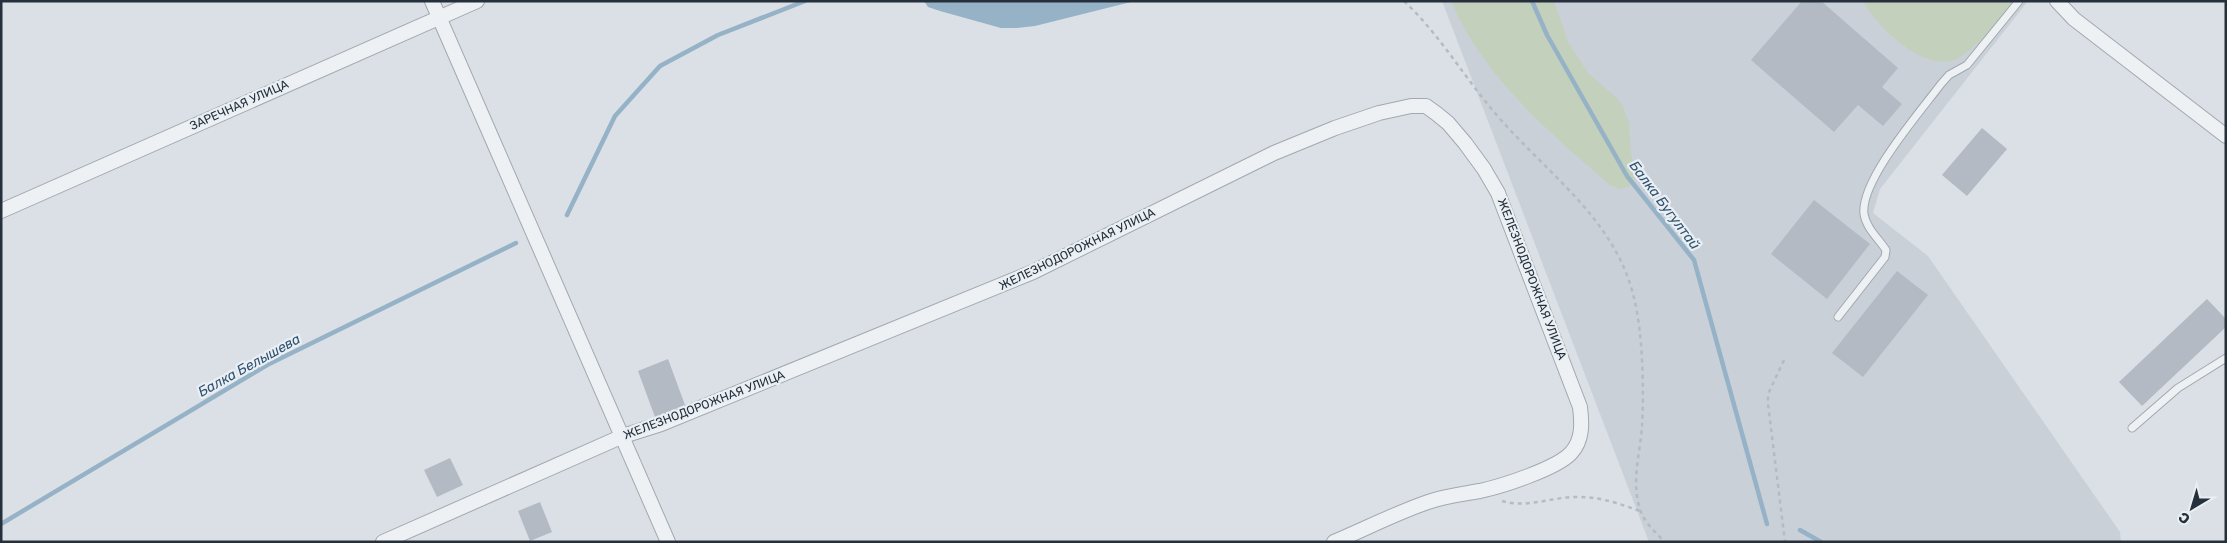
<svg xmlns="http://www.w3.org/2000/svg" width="2227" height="543" font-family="Rubik,sans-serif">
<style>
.built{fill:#c9d0d8}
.green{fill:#c3d0bc}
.water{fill:#95b2c7}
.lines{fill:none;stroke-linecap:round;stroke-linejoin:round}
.stream{stroke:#95b2c7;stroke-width:4.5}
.building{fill:#b3bac3}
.service-casing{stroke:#a1a8b0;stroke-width:9}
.minor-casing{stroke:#a1a8b0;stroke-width:16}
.path{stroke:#b6bbc0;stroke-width:2.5;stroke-dasharray:4 4;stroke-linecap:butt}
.service{stroke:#eef1f4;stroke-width:7}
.minor{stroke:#eef1f4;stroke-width:14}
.labels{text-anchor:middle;stroke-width:4.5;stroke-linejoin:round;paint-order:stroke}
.street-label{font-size:12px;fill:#25303c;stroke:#eaeff4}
.water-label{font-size:14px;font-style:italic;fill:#2f5270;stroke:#eaeff4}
</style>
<rect width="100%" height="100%" fill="#dbe0e6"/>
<path class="built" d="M1442,1h586l-148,188 -7,24 55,43 192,276 1,10h-472z"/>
<g class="green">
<path d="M1451,1h103l14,41 20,31 30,26 5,8 6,16 2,30 4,18v7l-5,8 -10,3 -10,-4c-61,-53 -126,-107 -159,-184z"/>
<path d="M1863,1h151c-10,16 -43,53 -60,59 -32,11 -77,-33 -91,-59z"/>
</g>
<path class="water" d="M924,1h211l-100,25 -18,2h-16l-61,-17 -12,-4z"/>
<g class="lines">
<g class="stream">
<path d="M1532,1l15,34 80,141 67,84 73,264"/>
<path d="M567,215l48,-99 45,-50 58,-31 87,-34"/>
<path d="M1,524l266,-159 249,-122"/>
<path d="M1800,530l21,12"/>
</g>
</g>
<g class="building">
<path d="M1802,1h19l77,67 -16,19 20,17 -19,22 -25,-21 -24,27 -83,-72z"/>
<path d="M1982,128l25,21 -40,47 -25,-21z"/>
<path d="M1814,200l56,44 -43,55 -56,-45z"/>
<path d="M1897,271l31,24 -65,82 -31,-24z"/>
<path d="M2207,299l19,20v8l-84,79 -23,-24z"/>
<path d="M668,359l17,46 -30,12 -17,-46z"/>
<path d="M450,458l13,27 -26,12 -13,-27z"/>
<path d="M540,502l12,30 -22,9 -12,-30z"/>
</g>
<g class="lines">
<g class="service-casing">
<g id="service">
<path d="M1838,317l47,-60 1,-7c-7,-11 -20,-22 -22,-36 -4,-33 56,-102 77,-130l8,-9 18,-10 52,-64"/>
<path d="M2132,428l46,-40 48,-30"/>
</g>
</g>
<g class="minor-casing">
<g id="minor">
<path d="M432,1l236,541"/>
<path d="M2057,1l17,18 152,117"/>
<path d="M1,211l476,-210"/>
<path d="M383,542l240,-106 38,-12 372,-152 241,-119 61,-25 44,-15 32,-7h15l11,8 11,9 17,20 19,26 14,24 82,214c2,16 3,33 -9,46 -15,16 -69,33 -91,38 -17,3 -35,5 -52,11 -32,11 -63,27 -94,40"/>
</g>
</g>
<g class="path">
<path d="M1404,1c34,32 57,71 86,106 50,62 125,109 144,191 9,35 10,93 8,129 -2,27 -11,55 -2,82 3,12 16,24 25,33"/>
<path d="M1784,360l-16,34v10l17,138"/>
<path d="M1502,501c25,8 52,-5 77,-4 22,0 41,7 61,14"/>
</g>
<use href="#service" class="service"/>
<use href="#minor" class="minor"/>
</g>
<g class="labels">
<g class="street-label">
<text transform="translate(239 105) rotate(-24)" y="4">ЗАРЕЧНАЯ УЛИЦА</text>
<text transform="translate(1077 249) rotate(-26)" y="4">ЖЕЛЕЗНОДОРОЖНАЯ УЛИЦА</text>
<text transform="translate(1532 279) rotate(69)" y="4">ЖЕЛЕЗНОДОРОЖНАЯ УЛИЦА</text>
<text transform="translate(704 405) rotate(-21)" y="4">ЖЕЛЕЗНОДОРОЖНАЯ УЛИЦА</text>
</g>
<g class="water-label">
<text transform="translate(1665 205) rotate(53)" y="5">Балка Бугултай</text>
<text transform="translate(249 365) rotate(-29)" y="5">Балка Белышева</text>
</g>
</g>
<rect width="2227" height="543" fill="none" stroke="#25303c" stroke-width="5"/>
<g transform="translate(2192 508) rotate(218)" stroke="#eaeff4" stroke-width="4" paint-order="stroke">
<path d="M0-4L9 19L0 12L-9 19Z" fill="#25303c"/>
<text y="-8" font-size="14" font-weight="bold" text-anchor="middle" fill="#25303c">С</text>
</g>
</svg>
